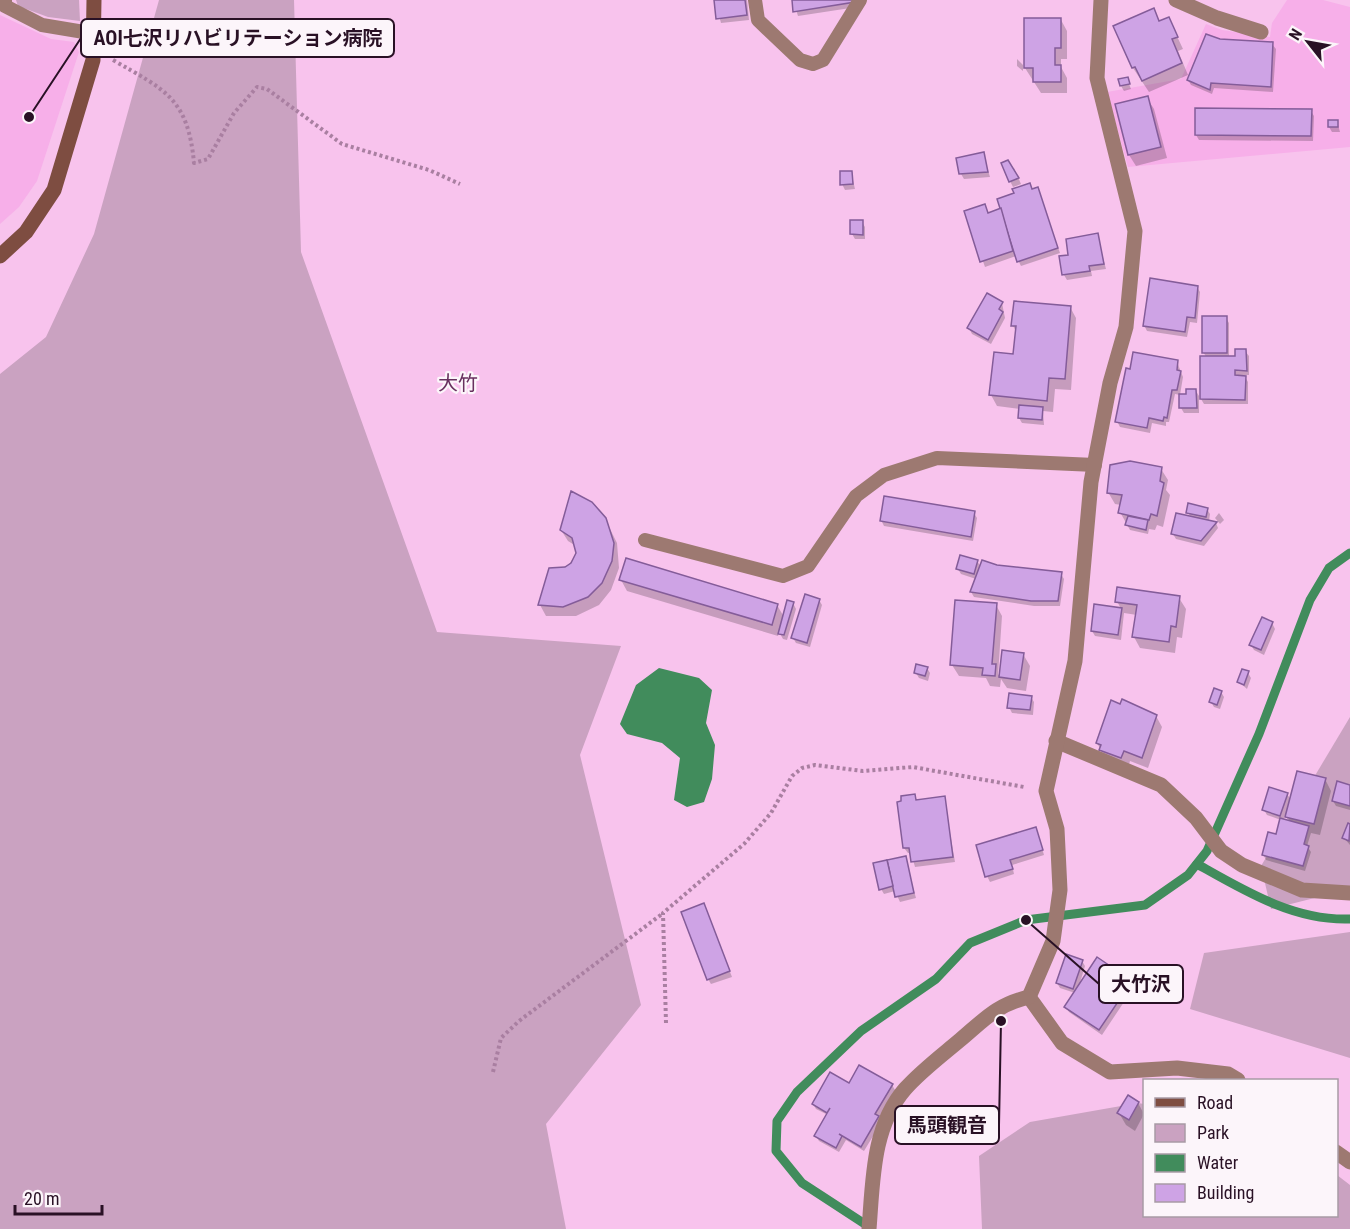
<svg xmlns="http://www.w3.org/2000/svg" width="1350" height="1229" font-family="'Roboto Condensed','Noto Sans JP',sans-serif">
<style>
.built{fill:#f7afe9}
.green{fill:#caa2c1}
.water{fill:#418c5c}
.shadow{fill:#0003;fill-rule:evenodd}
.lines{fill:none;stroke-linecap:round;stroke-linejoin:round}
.stream{stroke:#418c5c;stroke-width:9}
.building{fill:#cea3e5;stroke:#845c99;stroke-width:1.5}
.path{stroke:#a97fa1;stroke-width:4;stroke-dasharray:3 3;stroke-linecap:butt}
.lane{stroke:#9d7971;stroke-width:14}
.street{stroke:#9d7971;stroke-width:15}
.secondary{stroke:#7e4d41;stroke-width:15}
.labels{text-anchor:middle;stroke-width:4.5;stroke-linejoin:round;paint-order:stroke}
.neighbourhood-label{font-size:20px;fill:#68305f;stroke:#fcf5fa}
.leader{fill:none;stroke:#291125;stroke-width:2}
.callout-dot{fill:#291125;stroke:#fcf5fa;stroke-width:2}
.callout{fill:#fcf5fa;stroke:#291125;stroke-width:2}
.callout-label{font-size:20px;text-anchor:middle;font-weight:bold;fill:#291125}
</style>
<rect width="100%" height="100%" fill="#f8c3ed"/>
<g class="built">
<path d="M1287,0h36l27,7v140l-222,20 -21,-75 74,-13 25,-55 16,6 48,7 2,-14z"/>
<path d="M0,15l51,24 23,3 5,10 -42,129 -18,26 -19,17z"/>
</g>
<g class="green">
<path d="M16,0h63l1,21 -32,-4 -30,-11z"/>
<path d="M159,0h135l7,252 136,380 184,14 -41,109 61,250 -95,119 20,105h-566v-855l46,-37 48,-103z"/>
<path d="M1350,717v172l-79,20 -10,-43z"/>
<path d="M1350,932v126l-160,-49 14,-56z"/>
<path d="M1138,1103l6,1v112h192l1,-41 13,10v44h-368l-3,-73 51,-34z"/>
</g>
<path class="water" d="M659,668l40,10 13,12 -6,33 9,22 -3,34 -8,23 -17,5 -13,-7 6,-42 -18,-15 -35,-9 -7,-10 16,-39z"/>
<g class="shadow">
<path d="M715,0h32l2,20 -28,3z"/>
<path d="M793,0h63l1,7 -59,9z"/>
<path d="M1153,10l7,12 14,8 9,19 -5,2 10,24 -39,17 -16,-24 -18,-41z"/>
<path d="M1061,20l6,11v28h-6v8l6,11v15h-26l-16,-25z"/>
<path d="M1220,41l52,3 4,5 -3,43 -59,-4 -2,6 -21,-9 -3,-5z"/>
<path d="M1017,59l6,6v6l-6,-5z"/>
<path d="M1127,79l4,10 -7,2 -3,-5z"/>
<path d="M1147,98l7,11 13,49 -31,8 -7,-11 -12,-50z"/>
<path d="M1311,111l3,5 -1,25 -114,-1 -3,-5z"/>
<path d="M1337,121l3,11h-8l-3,-5z"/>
<path d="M983,154l7,23 -26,2 -3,-5z"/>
<path d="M1014,168l7,16 -8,3 -3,-6z"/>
<path d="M851,172l4,17 -10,1 -3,-6z"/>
<path d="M1037,189l23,64 -39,13 -5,-10 -31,11 -19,-55 19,-6 4,8 14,-5z"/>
<path d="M862,222l3,5v12h-10l-3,-5z"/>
<path d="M1097,235l9,34 -15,2 1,5 -25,4 -3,-5 6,-19z"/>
<path d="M1197,287l3,5 -3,31 -7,-1 -3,15 -40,-6 -3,-6z"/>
<path d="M1002,303l3,15 -14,26 -19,-10 -3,-6z"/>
<path d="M1070,307l6,11 -5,72 -16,-1 -2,23 -10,-1 1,14 -22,-2 -3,-5 1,-9 -23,-3 -6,-11 23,-39 3,-23 -4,-7z"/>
<path d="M1226,318l3,5v35h8l8,-7 4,5v19h-5l4,7v22h-44l-3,-5 6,-41 -4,-6z"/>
<path d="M1177,362l6,15 -3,18 -5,-1 -6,28h-3v4l-14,-3 -2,10 -30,-6 -3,-6z"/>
<path d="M1196,391l3,5v17h-15l-3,-5z"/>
<path d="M1161,469l7,11 -2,10 4,5 -7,32 -6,-2 -2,5 -6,-1 -1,5 -18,-4 -10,-18 1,-7 -6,-1 -7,-12z"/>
<path d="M1207,509l3,5 -1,7 7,2 2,5 -14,18 -28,-7 -3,-5 18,-16 -3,-6z"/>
<path d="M974,513l3,5 -4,23 -89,-15 -3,-6z"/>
<path d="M1219,513l5,7 -4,4 -5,-6z"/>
<path d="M608,525l9,18 2,25 -8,22 -12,15 -23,11h-30l-6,-11 37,-52 -1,-7 -8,-5 -7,-11z"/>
<path d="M977,561l4,6 80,7 3,5 -4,27h-26l-60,-9 -3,-5 5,-13 -15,-5 -3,-5z"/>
<path d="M621,580l156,25 7,12 9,-14 3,6 -9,31 -4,-1 -4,-7 -1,4 -151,-45z"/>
<path d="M1179,598l7,11 -4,29 -5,-1 -2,16 -35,-5 -6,-11 3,-22 -13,-2 -3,27 -26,-4 -3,-5 29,-22 -4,-8z"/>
<path d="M819,600l3,5 -12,42 -14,-4 -3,-5z"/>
<path d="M996,605l6,11 -4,59 25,-21 7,12 -4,25 -19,-3 -6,-9 -1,8 -10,-1 -4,-8 -27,-2 -7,-11z"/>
<path d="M1272,623l3,6 -11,26 -10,-5 -3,-5z"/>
<path d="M927,668l3,5 -2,8 -9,-3 -3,-5z"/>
<path d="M1248,673l3,5 -4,11 -8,-7z"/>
<path d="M1221,692l3,5 -4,12 -6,-2 -3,-5z"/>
<path d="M1031,697l3,5 -1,13 -21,-2 -3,-6z"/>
<path d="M1156,716l6,11 -14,41 -18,-7 -2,7 -21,-7 -10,-18z"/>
<path d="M1325,779l6,12 -11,44 -9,-2 -4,13 4,6 -6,19 -39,-11 -3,-6 14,-18 4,-16 -14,-5 -3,-5 23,-16 4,6zM1285,815l5,8 -7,-2z"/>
<path d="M1350,786v24l-14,-4 -3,-5z"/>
<path d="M914,796l4,6 26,-4 11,64 -40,5 -4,-14h-3l-4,-5z"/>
<path d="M1349,825l1,1v19l-6,-7z"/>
<path d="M1038,834l6,21 -32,10 2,9 -24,8 -3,-6z"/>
<path d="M905,858l11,40 -16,4 -5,-11 -11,3 -3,-5z"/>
<path d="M706,910l26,67 -21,7 -3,-5z"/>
<path d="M1082,961l3,5 -6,20 52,-4 3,5 -32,48 -33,-23 -3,-5 9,-14 -15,-5 -3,-5z"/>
<path d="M892,1085l3,5 -16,28 2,5 -17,28 -18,-11 -7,12 -20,-11 -3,-5 12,-21 -12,-6 -3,-5z"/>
<path d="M1129,1098l9,5 6,11 -9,17 -9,-6 -7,-12z"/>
</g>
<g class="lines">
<g class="stream">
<path d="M1197,864c48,27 97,57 153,55"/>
<path d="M871,1228l-69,-45 -26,-32 1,-30 20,-29 64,-61 75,-52 34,-36 56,-23 119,-15 43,-30 19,-24 52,-117 51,-134 19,-32 21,-15"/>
</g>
</g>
<g class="building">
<path d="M714,0h31l2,15 -31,4z"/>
<path d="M792,0h63v2l-62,10z"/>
<path d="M1154,8l5,13 10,-4 9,20 -6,2 10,24 -40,18 -7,-14 -3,1 -19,-42z"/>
<path d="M1024,18h37v30h-6v17h6v17h-28v-14h-9z"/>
<path d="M1206,34l14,5 53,3 -2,45 -60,-4 -1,7 -23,-10z"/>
<path d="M1128,77l2,7 -10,2 -2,-7z"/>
<path d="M1148,96l13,51 -33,8 -13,-51z"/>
<path d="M1195,108l117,1 -1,27 -116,-1z"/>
<rect x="1328" y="120" width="10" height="7"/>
<path d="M984,152l4,20 -29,2 -3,-16z"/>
<path d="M1008,160l11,18 -10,4 -8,-19z"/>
<path d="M840,171h12l1,13 -13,1z"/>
<path d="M1030,183l2,6 6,-2 20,61 -41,14 -20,-63 17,-6 -2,-4z"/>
<path d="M985,204l3,9 13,-5 12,43 -33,11 -16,-51z"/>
<path d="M850,220h13v15l-13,-1z"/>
<path d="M1098,233l6,31 -15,2 1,5 -28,4 -3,-19 9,-1 -2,-16z"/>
<path d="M1150,278l48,8 -3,32 -8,-1 -2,15 -42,-6z"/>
<path d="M987,293l16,9 -4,7 4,3 -15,28 -21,-12z"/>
<path d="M1014,301l57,5 -6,73 -16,-1 -2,23 -58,-6 5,-43 19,2 3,-28h-5z"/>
<rect x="1202" y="316" width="25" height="37"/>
<path d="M1235,349h11l1,22 -12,-1v5l11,1 -1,24 -45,-1v-43h35z"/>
<path d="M1133,352l45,8 -1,10 4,1 -4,19h-5l-5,28 -3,-1 -1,4 -14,-3 -2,10 -32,-6 11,-54 4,1z"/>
<path d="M1186,389h10l1,19h-18v-14h7z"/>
<path d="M1019,405l24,2 -1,13 -24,-2z"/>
<path d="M1130,461l32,6 -2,14 4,2 -7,33 -6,-2 -2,6 -31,-7 4,-18 -15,-2 3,-28z"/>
<path d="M571,491l21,11 14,16 8,25 -2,18 -10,22 -14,14 -25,10 -25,-2 11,-37 16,-1 6,-4 5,-10 -4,-15 -12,-8z"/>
<path d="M884,496l91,15 -4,26 -91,-16z"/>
<path d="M1188,503l20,5 -2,9 -20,-4z"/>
<path d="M1176,513l41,9 -16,19 -30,-7z"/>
<path d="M1128,516l20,4 -2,10 -21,-5z"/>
<path d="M960,555l18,5 -4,14 -18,-5z"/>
<path d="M626,558l152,46 -6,21 -153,-45z"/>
<path d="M982,560l15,5 65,7 -4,29h-27l-61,-9z"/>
<path d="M1117,587l63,9 -4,31 -5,-1 -2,16 -37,-5 5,-32 -22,-3z"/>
<path d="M805,594l15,5 -13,44 -16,-5z"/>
<path d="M787,600l7,2 -10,33 -6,-1z"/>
<path d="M955,600l42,3 -5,61h4l-1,12 -13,-1 1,-7 -33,-3z"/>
<path d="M1094,604l28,4 -4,27 -27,-4z"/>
<path d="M1262,617l11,5 -12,28 -12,-5z"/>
<path d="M1002,650l22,3 -4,27 -21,-3z"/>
<path d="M916,664l12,3 -3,9 -11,-3z"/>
<path d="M1242,669l7,2 -5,14 -7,-3z"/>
<path d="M1214,688l8,3 -5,14 -8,-3z"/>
<path d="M1009,693l23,3 -2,14 -23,-2z"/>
<path d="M1122,699l35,16 -15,43 -18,-7 -3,7 -22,-8 2,-5 -5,-2 15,-43 9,4z"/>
<path d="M1297,771l29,7 -12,46 -29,-7z"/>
<path d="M1337,781l13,4v21l-18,-5z"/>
<path d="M1269,787l19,6 -8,23 -18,-6z"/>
<path d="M915,794l1,6 29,-4 8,61 -42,5 -2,-14h-6l-6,-46 4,-1v-5z"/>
<path d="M1280,818l29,8 -5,18 5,2 -6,20 -41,-11 6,-23 8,2z"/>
<path d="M1348,823l2,1 -1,17 -7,-3z"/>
<path d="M1036,827l7,23 -33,10 3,9 -28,8 -9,-32z"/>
<path d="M906,856l8,37 -19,4 -8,-37z"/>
<path d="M887,860l6,26 -14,4 -6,-27z"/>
<path d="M704,903l26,68 -23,9 -26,-68z"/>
<path d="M1066,954l17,6 -10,29 -17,-6z"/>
<path d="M1097,957l35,24 -33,49 -35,-23z"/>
<path d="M859,1065l34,19 -18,30 4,2 -18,31 -22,-13 3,2 -6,12 -22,-12 16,-28 -3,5 -15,-9 18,-32 19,11z"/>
<path d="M1128,1095l11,7 -10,18 -12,-7z"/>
</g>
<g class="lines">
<g class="path">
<path d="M113,60c52,30 75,38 81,103l14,-4 26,-46 23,-26 10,2 75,55 87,26 31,14"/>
<path d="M666,1023l-3,-110 81,-69 27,-31 21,-37 10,-8 13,-3 48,6 50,-4 111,20"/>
<path d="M493,1072l8,-34 18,-17 143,-107"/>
</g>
<g class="lane">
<path d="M5,0v6l37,19 54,9"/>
<path d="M755,0l3,20 42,40 13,4 10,-4 37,-60"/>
<path d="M645,540l138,36 25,-10 48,-70 28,-21 53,-17 158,7"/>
</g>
<g class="street">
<path d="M1176,0l41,18 44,14"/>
<path d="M1056,741l105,44 35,33 25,33 21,14 60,25 48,3"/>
<path d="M1029,997l24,-56 7,-51 -3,-61 -11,-38 29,-130 16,-179 19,-99 16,-56 9,-96 -38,-153 4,-78"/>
<path d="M1029,997l33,46 48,29 67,-4 51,6 10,6"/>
<path d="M1336,1152l14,10"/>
<path d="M869,1229c4,-48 3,-102 36,-140 16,-18 36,-33 55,-49 25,-21 36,-35 69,-43"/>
</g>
<path class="secondary" d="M0,256l26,-24 28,-42 39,-130 1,-60"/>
</g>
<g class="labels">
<g class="neighbourhood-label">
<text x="458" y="390">大竹</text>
</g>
</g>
<path class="leader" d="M29 117L81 38M1026 920L1099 984M1001 1021L999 1125"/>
<g class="callout-dot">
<circle cx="29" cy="117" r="6"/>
<circle cx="1026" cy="920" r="6"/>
<circle cx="1001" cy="1021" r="6"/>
</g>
<g class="callout">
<rect x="81" y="19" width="313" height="38" rx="6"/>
<rect x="1099" y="965" width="84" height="38" rx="6"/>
<rect x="895" y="1106" width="104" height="38" rx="6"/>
</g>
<g class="callout-label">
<text x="238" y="45">AOI七沢リハビリテーション病院</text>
<text x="1141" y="991">大竹沢</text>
<text x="947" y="1132">馬頭観音</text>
</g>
<rect x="1143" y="1079" width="195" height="138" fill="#fcf5fa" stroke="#a89aa5" stroke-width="1.5"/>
<rect x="1155" y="1098" width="30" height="9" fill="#7e4d41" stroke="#a89aa5" stroke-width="1.5"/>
<text x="1197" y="1109" font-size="18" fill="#291125">Road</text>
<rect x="1155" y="1124" width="30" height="18" fill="#caa2c1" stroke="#a89aa5" stroke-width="1.5"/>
<text x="1197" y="1139" font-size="18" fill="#291125">Park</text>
<rect x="1155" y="1154" width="30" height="18" fill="#418c5c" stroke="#a89aa5" stroke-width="1.5"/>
<text x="1197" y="1169" font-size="18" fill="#291125">Water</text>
<rect x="1155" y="1184" width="30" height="18" fill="#cea3e5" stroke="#a89aa5" stroke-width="1.5"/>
<text x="1197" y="1199" font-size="18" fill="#291125">Building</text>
<g transform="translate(1308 42) rotate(301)" stroke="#fcf5fa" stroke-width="4.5" paint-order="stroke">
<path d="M0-4.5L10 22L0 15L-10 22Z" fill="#291125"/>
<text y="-9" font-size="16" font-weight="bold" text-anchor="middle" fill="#291125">N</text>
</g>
<path d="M15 1205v9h87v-9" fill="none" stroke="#291125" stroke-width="3"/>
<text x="24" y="1205" font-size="18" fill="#291125" stroke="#fcf5fa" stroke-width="4.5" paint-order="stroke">20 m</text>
</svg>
